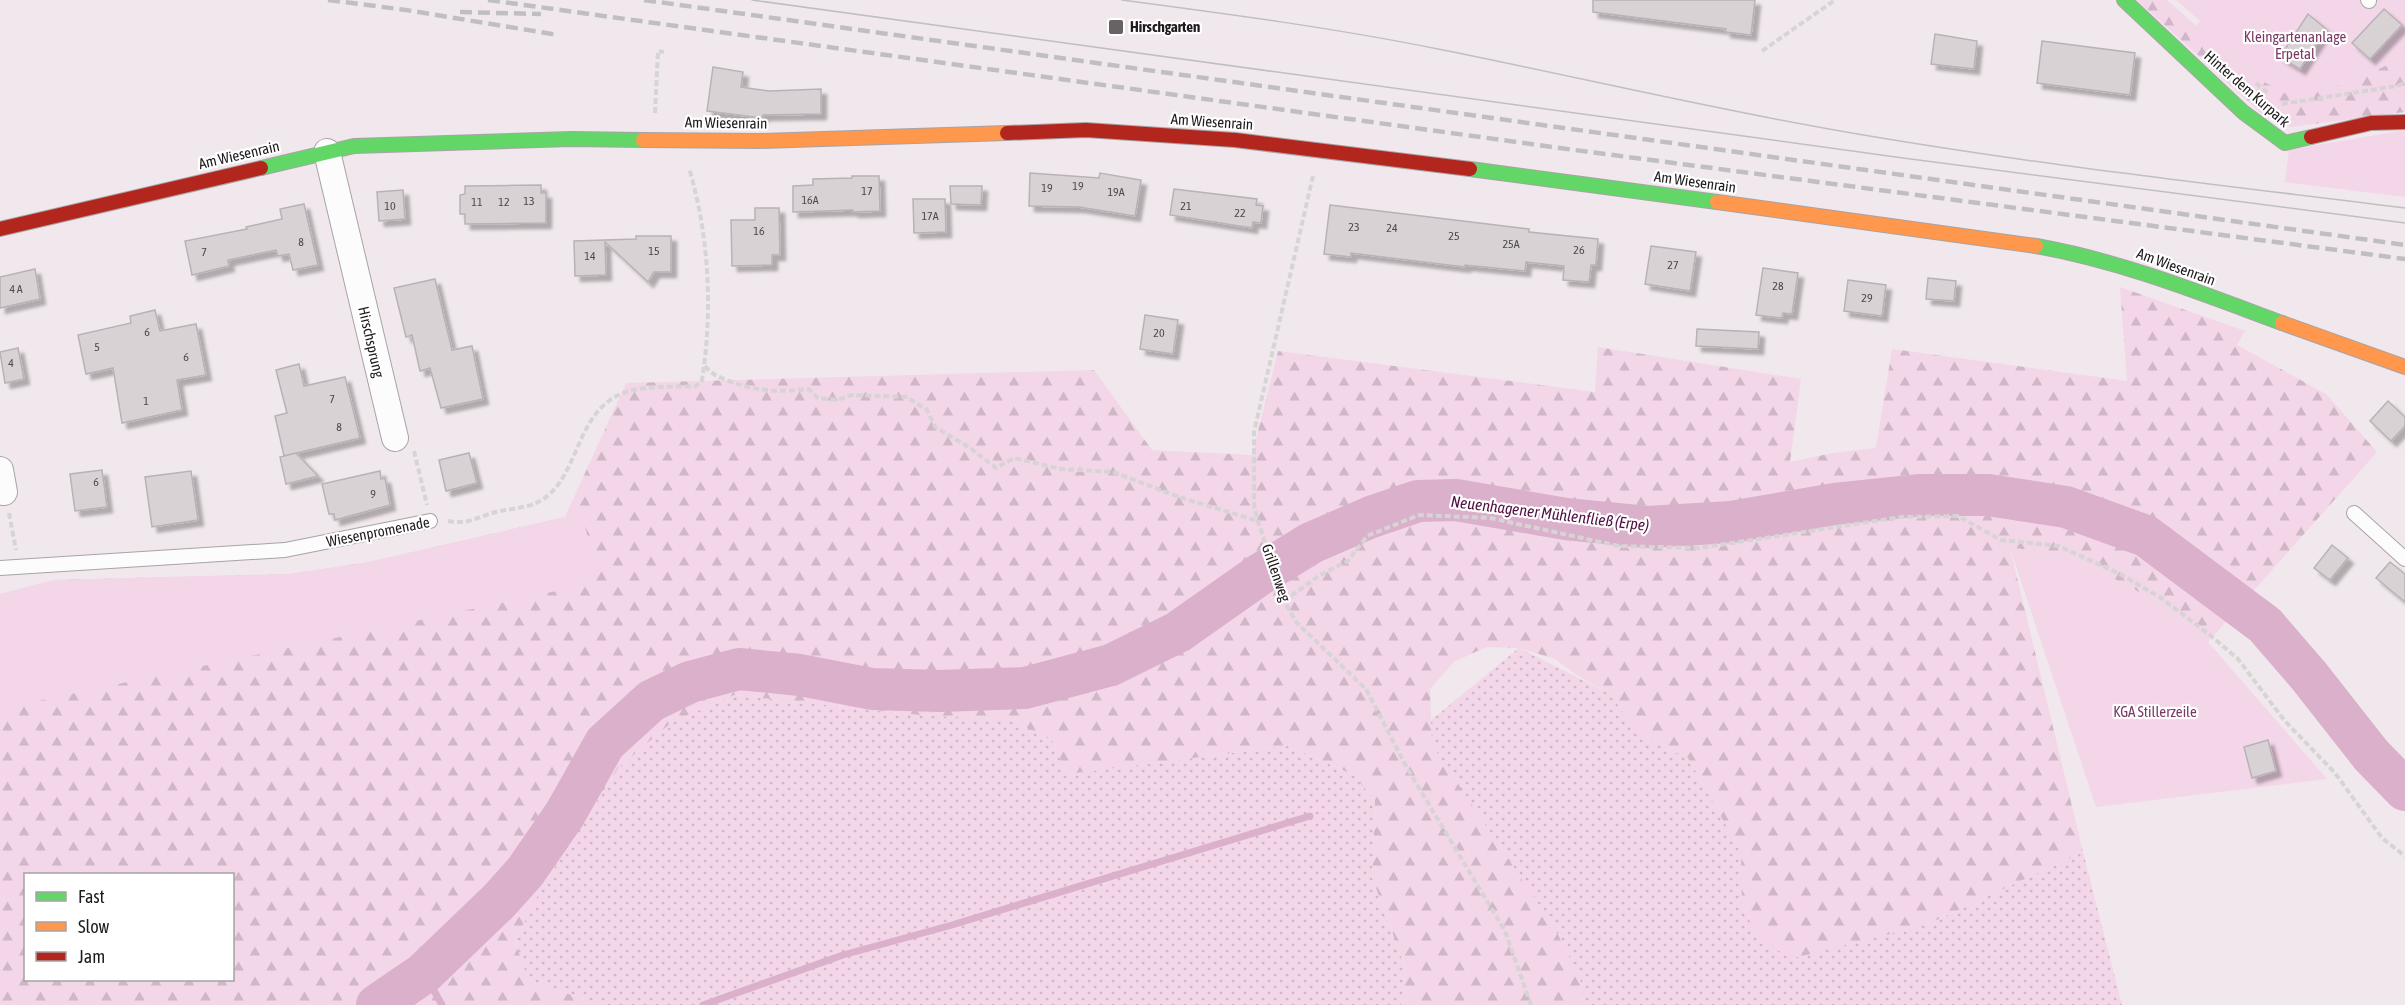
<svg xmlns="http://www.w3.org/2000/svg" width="2405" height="1005" font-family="'Asap Condensed',sans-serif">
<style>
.grass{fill:url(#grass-dots)}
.forest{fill:url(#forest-firs);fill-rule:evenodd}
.garden{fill:#f3d6e8}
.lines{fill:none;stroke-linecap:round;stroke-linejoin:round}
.stream{stroke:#dab0cb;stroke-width:7}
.river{stroke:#dab0cb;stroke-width:42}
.building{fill:#d8d2d5;stroke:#b8b2b6;stroke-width:1.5;filter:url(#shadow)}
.lane-casing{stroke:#a8a3a6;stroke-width:16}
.street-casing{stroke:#a8a3a6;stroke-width:28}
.fast-casing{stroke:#a8a3a6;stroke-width:16}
.slow-casing{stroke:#a8a3a6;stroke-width:16}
.jam-casing{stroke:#a8a3a6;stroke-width:16}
.path{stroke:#d6d4d5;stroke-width:4;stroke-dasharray:6 3;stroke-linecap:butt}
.lane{stroke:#fdfcfc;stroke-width:14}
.street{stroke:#fdfcfc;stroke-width:26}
.fast{stroke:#63d668;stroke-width:14}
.slow{stroke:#ff974d;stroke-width:14}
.jam{stroke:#b3261e;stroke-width:14}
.tram{stroke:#c0bfc0;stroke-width:1.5}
.rail{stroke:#c0bfc0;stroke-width:4.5;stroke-dasharray:12 6;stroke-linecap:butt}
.poi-dot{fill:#686265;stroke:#fff;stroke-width:2}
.labels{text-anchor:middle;stroke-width:4.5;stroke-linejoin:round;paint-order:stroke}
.number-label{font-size:12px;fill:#4e494c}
.poi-label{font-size:15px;font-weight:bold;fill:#1f1a1d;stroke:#fff;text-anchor:start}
.park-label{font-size:15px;fill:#7b3767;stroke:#fff}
.street-label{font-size:15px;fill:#1f1a1d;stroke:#fff}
.water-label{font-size:16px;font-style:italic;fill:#510f41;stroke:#fff}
</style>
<defs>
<pattern id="grass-dots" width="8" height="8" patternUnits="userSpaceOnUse" patternTransform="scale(1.5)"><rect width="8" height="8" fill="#f3d6e8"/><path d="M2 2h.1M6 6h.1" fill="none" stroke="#d0b7c7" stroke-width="1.8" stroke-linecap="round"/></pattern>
<pattern id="forest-firs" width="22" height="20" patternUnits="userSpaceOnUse" patternTransform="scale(1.5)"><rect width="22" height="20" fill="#f3d6e8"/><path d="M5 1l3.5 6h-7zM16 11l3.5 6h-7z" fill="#d0b7c7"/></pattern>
<filter id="shadow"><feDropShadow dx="5.5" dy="5.5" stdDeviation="1.5" flood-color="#0004"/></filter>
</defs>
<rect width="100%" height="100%" fill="#f0e8ec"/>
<g class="grass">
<path d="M1519,648l91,46 31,42 47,22 54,94v57l184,16 157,-73 39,153h-539l-3,-27 -148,-233 -2,-24z"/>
<path d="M734,695l186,20 91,5 42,21 14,33 221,-28 66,29 21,26 -3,76 34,93 -5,35h-801l-72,-25 -13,-39 27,-54 76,-119 54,-46z"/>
</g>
<g class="forest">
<path d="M2137,0h30l86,76 80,11 72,-29v54l-114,15 -29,-13z"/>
<path d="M2120,287l125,44 -8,14 89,49 51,58 -169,190 -74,-53 -73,-37 -51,-4 73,304 -157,73 -136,34 -30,-22 -18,-28 -1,-57 -53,-94 -48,-22 -30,-42 -32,-18 -23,-17 -36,-11 -33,-1 -32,15 -24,27 2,56 122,182 26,51 3,27h-182l5,-35 -34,-93 3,-76 -21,-26 -66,-29 -221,28 -14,-33 -42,-21 -91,-5 -186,-20 -62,27 -54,46 -76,119 -27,54 13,39 72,25h-600v-411l54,-14 235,-6 80,-12 196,-45 61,-134 468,-13 58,80 100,5 26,-104 317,41 3,-45 203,32 -11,83 43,-9 43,-5 16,-99 235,32zM26,874h206v106h-206z"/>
</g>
<g class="garden">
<path d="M2176,0h229v58l-72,29 -47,7 -33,-18 -57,-50 4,-5z"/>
<path d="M2405,130v67l-120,-15 4,-32z"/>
<path d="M577,494l15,60 -7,31 -585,124v-115l54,-14 235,-6 80,-12 196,-45z"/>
<path d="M2010,548l51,4 73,37 74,53 119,137 -231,28z"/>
</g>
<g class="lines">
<g class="stream">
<path d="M424,973l18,32"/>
<path d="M703,1005l140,-50 109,-30 358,-109"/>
</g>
<path class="river" d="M377,1005l47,-32 75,-72 26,-29 40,-58 40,-71 46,-42 39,-19 49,-13 61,6 72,14 67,2 86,-3 86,-23 67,-33 81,-57 52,-32 60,-26 47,-16 38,-1 110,19 81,8 84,-5 104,-18 86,-9h67l78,12 80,29 119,89 44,51 62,79 34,35"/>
</g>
<g class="building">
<path d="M1593,0h162l-4,35 -26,-3 1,-3 -133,-17z"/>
<path d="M2384,9l18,16 -32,34 -18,-16z"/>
<path d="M2308,14l18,15 -26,40 -20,-12z"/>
<path d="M1935,34l42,7 -3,28 -43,-5z"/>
<path d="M2042,41l93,12 -5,42 -93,-12z"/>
<path d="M713,67l30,5 -2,15 28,4 52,-2v25l-58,1 -1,3 -55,-7z"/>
<path d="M1030,173l69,5 1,-5 41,7 -6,36 -56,-9 -50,-1z"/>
<path d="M852,176h27l1,35 -27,1v-2l-60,2v-26l20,-1v-6l39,-1z"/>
<path d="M541,185v8h5v30l-81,1v-10h-5v-19l5,-1v-8z"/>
<path d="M950,186h32l-1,19 -30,-1z"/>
<path d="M1174,189l83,10 -1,6 7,1 -2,17 -8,-1 -1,6 -82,-13z"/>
<path d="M403,190l2,29 -26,2 -2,-29z"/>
<path d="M913,199h32l1,33 -32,1z"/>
<path d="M304,204l14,61 -25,5 -4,-16 -11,2 -2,-6 -48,10 1,6 -37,9 -7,-34 62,-12 -1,-2 36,-8 -2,-10z"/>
<path d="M1330,205l199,24v3l69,7 -2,26h-5l-2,17 -26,-2 1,-14 -38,-4 -1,9 -60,-6v2l-114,-14v4l-27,-3z"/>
<path d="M755,208h24l1,47h-8v10l-40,1 -1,-46h24z"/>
<path d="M636,236h35v36h-17l-6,10 -43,-40 1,33 -31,1 -1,-35 62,-2z"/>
<path d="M1651,246l45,6 -6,39 -45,-7z"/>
<path d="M1763,268l35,5 -6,41 -9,-1 -1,5 -26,-3z"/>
<path d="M35,269l5,30 -40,9v-31z"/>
<path d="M1928,278l28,3 -2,20 -28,-2z"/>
<path d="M435,279l17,71 20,-4 11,53 -42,9 -11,-40 -10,3 -8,-36 -6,2 -12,-49z"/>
<path d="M1848,280l38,5 -4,31 -38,-5z"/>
<path d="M155,310l5,21 36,-7 10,51 -29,5 5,30 -60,13 -9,-55 -27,6 -8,-39 53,-12 -1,-7z"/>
<path d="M1145,315l33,5 -5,34 -33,-5z"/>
<path d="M1697,329l62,3 -1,17 -62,-3z"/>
<path d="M18,348l6,31 -19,4 -5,-31z"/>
<path d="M299,364l5,22 41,-9 15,61 -76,18 -9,-40 12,-3 -11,-43z"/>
<path d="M2388,401l17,16v9l-14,15 -21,-20z"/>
<path d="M296,453l22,23 -32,8 -6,-27z"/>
<path d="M469,453l8,30 -31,8 -7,-31z"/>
<path d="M102,470l5,37 -32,4 -5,-37z"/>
<path d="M191,471l7,49 -46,7 -7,-50z"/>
<path d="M380,471l1,8 4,-1 5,27 -55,15 -1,-6h-5l-7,-30z"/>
<path d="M2332,545l16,13 -18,22 -16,-12z"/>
<path d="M2390,562l15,12v28l-29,-24z"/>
<path d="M2268,740l8,31 -24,7 -8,-31z"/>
</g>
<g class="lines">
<g class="lane-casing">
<g id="lane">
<path d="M2368,0l1,1"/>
<path d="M2354,513l51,46"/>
<path d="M0,568l285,-18 145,-29"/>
</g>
</g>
<g class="street-casing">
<g id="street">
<path d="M327,152l68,286"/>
<path d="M0,470l4,22"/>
</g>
</g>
<g class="fast-casing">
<g id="fast">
<path d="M2124,0l119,112 42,31 26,-6"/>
<path d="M261,168l93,-22 217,-7 72,1"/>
<path d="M1470,169l247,33"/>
<path d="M2036,246c85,15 165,47 246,77"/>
</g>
</g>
<g class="slow-casing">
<g id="slow">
<path d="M643,140l116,1 248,-8"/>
<path d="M1717,202l319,44"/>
<path d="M2282,323l123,44"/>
</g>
</g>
<g class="jam-casing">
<g id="jam">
<path d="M1007,133l79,-3 149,10 235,29"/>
<path d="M2311,137l60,-14 34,-1"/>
<path d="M0,229l261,-61"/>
</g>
</g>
<g class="path">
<path d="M1762,51l73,-51"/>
<path d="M2256,83l13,11"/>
<path d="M2282,104l115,-18 8,-3"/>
<path d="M655,113l3,-62 6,1"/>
<path d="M1313,176l-59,256v74l4,15 26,80 13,22 69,66 41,79 98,163 26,74"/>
<path d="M705,366c7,9 14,11 24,15 30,11 48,11 80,8l9,9 19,2 15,-5 55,2 20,13 8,17 35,21 26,20 18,-10 47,11 52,3 66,25 79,24"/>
<path d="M414,451l13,54"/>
<path d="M9,513l7,37"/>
<path d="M448,521c20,4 29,-4 48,-9 13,-3 29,-4 40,-9 40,-18 37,-76 74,-103 24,-17 58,-12 86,-14l6,-6c11,-70 7,-145 -13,-212"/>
<path d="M1284,601l36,-26 28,-14 19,-25 52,-21 71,3 129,28 80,2 202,-31 57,-1 43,24 58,6 63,29 39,23 49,37 28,24 46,61 51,53 47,65 23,18"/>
</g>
<use href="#lane" class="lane"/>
<use href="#street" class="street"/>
<use href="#fast" class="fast"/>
<use href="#slow" class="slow"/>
<use href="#jam" class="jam"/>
<g class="tram">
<path d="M752,0l1151,158 502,65"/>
<path d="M1122,0c106,14 212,28 316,49 131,26 260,57 391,80 191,34 384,55 576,79"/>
</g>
<g class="rail">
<path d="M328,0l78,10 152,25"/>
<path d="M488,0l1079,149 838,110"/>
<path d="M644,0l1761,245"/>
<path d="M460,12l81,2"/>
</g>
</g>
<rect class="poi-dot" x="1108" y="19" width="16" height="16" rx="3"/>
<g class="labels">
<g class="number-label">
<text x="1078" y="190">19</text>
<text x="1047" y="192">19</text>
<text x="867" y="195">17</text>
<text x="1116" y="196">19A</text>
<text x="810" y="204">16A</text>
<text x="529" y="205">13</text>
<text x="477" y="206">11</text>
<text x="504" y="206">12</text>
<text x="390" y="210">10</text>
<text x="1186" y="210">21</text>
<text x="1240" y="217">22</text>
<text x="930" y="220">17A</text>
<text x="1354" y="231">23</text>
<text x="1392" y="232">24</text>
<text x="759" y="235">16</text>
<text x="1454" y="240">25</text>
<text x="301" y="246">8</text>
<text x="1511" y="248">25A</text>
<text x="1579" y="254">26</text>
<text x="654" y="255">15</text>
<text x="204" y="256">7</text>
<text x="590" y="260">14</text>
<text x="1673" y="269">27</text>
<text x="1778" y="290">28</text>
<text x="16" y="293">4 A</text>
<text x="1867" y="302">29</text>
<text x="147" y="336">6</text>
<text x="1159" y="337">20</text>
<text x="97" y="351">5</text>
<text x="186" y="361">6</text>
<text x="11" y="367">4</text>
<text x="332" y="403">7</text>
<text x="146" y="405">1</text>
<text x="339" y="431">8</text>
<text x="96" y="486">6</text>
<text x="373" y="498">9</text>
</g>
<g class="poi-label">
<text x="1130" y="32">Hirschgarten</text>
</g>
<g class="park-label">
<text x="2295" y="42">Kleingartenanlage<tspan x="2295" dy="17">Erpetal</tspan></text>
<text x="2155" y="717">KGA Stillerzeile</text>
</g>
<g class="street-label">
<text transform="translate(2247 89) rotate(41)" y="5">Hinter dem Kurpark</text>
<text transform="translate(1212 122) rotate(4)" y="5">Am Wiesenrain</text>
<text transform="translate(726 123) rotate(1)" y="5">Am Wiesenrain</text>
<text transform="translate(239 155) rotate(-13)" y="5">Am Wiesenrain</text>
<text transform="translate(1695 182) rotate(8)" y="5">Am Wiesenrain</text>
<text transform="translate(2176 267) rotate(20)" y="5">Am Wiesenrain</text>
<text transform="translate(371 342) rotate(77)" y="5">Hirschsprung</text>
<text transform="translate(378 532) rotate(-11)" y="5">Wiesenpromenade</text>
<text transform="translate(1276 573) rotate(71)" y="5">Grillenweg</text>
</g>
<g class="water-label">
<text transform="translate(1550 513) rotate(7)" y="6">Neuenhagener Mühlenfließ (Erpe)</text>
</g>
</g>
<rect x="24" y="873" width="210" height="108" fill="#ffffff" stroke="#a5a3a5" stroke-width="1.5"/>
<rect x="36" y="892" width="30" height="9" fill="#63d668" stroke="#a5a3a5" stroke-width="1.5"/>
<text x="78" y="903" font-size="18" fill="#1f1a1d">Fast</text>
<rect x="36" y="922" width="30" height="9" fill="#ff974d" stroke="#a5a3a5" stroke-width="1.5"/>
<text x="78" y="933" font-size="18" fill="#1f1a1d">Slow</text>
<rect x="36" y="952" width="30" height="9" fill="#b3261e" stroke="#a5a3a5" stroke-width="1.5"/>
<text x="78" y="963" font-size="18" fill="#1f1a1d">Jam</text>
</svg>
